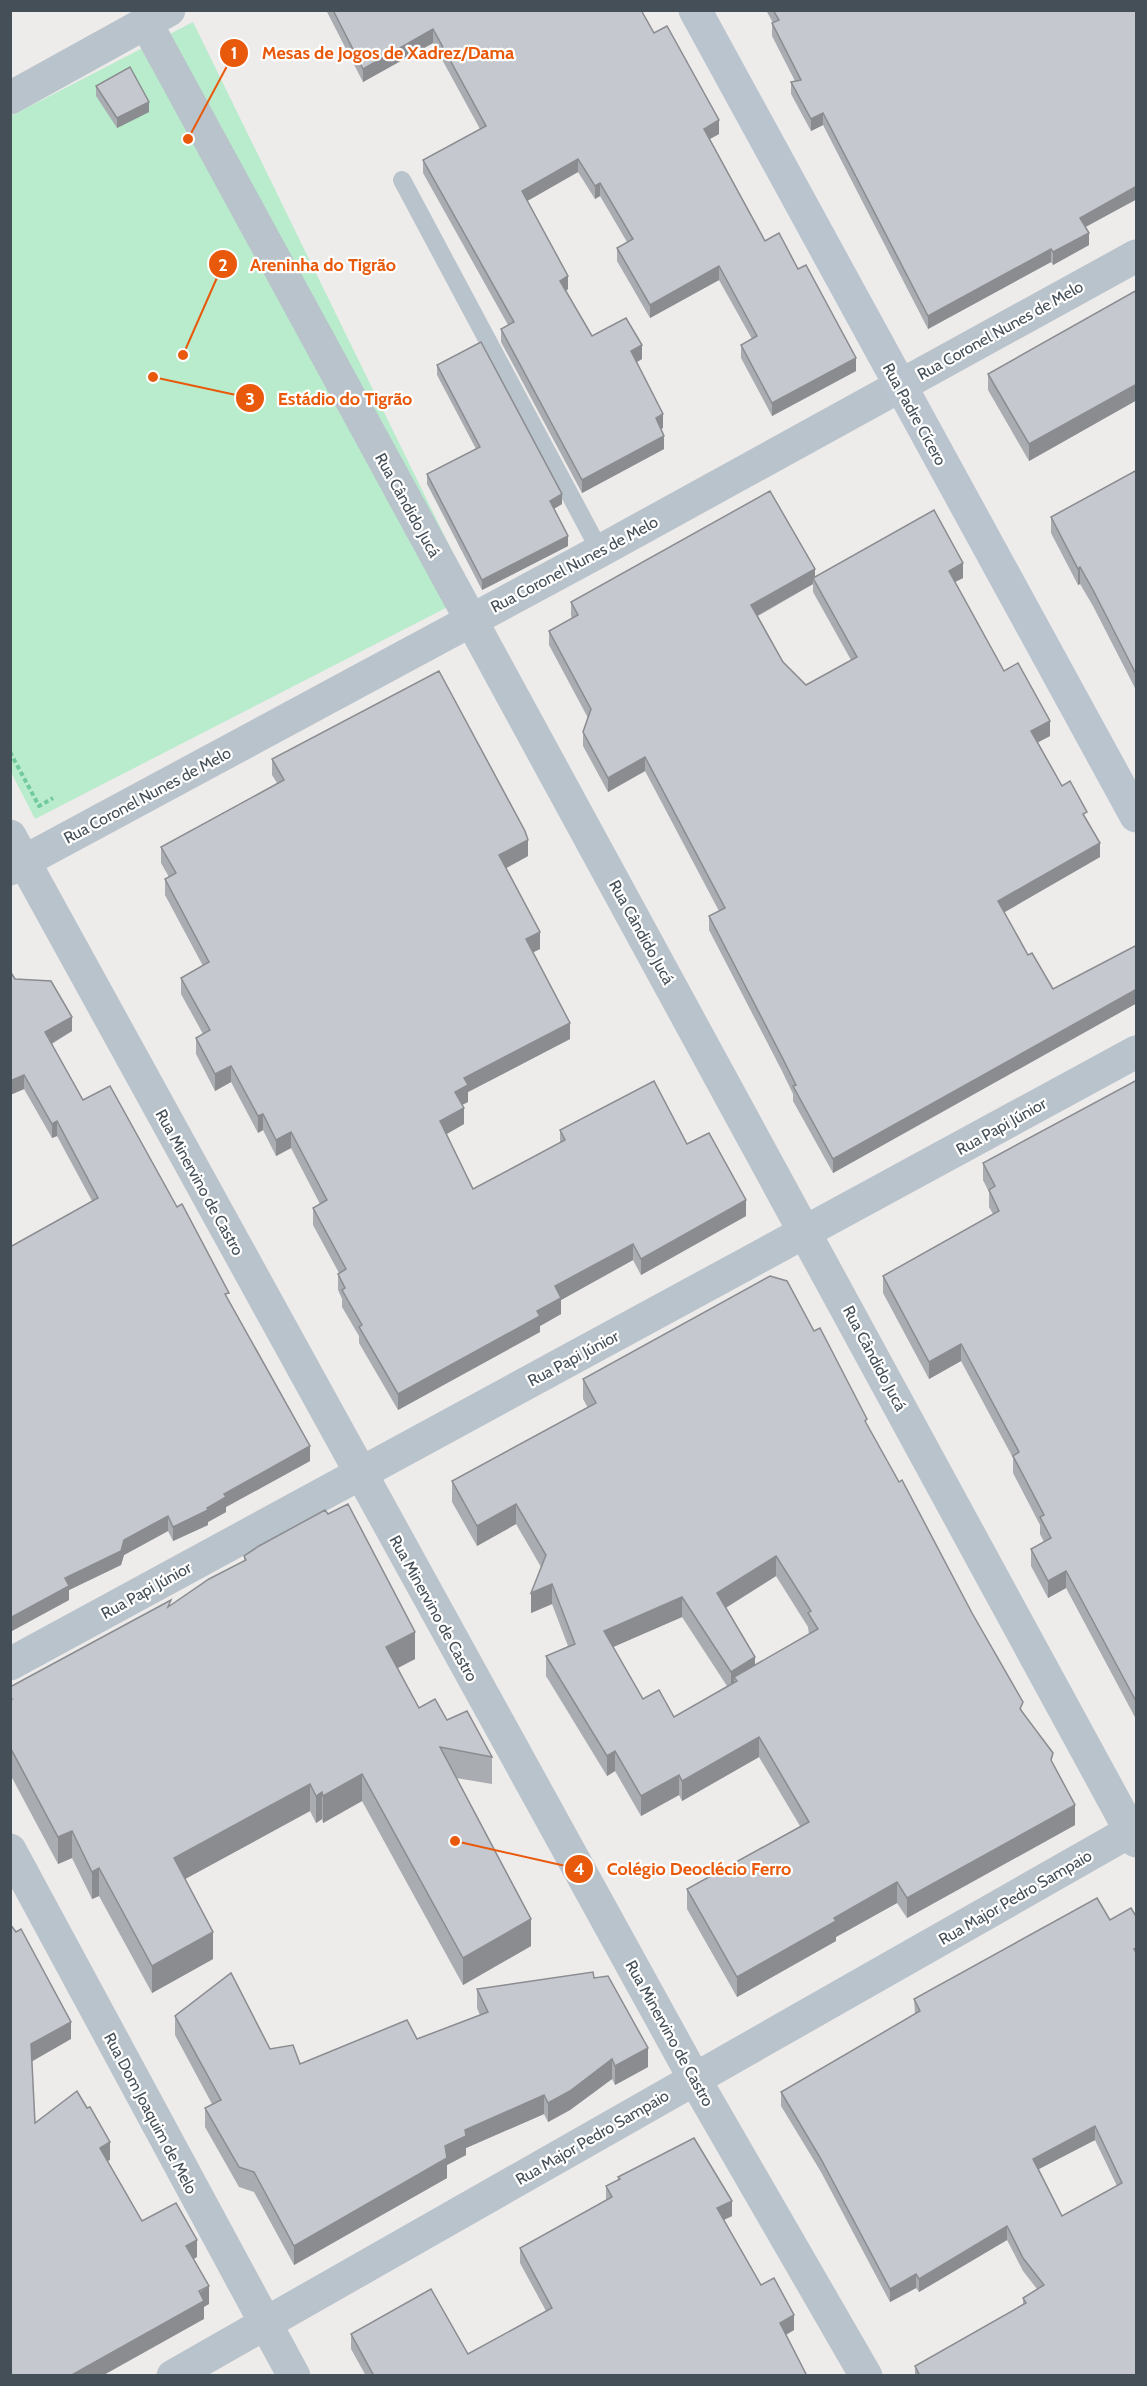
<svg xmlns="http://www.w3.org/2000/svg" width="1147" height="2386" font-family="Cabin,sans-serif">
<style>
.green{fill:#b9eccc}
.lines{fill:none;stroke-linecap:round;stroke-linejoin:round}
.path{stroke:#72c99c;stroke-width:4;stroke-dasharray:4.5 3;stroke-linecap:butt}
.lane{stroke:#b9c3cb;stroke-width:18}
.street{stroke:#b9c3cb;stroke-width:33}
.secondary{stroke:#b9c4cf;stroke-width:33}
.wall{fill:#a9acb1;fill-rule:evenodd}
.shaded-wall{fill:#8a8c90}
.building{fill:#c5c8ce;stroke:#8a8c90;stroke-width:1.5;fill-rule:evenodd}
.labels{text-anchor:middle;stroke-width:4.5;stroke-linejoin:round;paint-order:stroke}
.street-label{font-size:16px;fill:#444f58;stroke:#fff}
.leader{fill:none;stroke:#e8590c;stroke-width:2}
.callout-dot{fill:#e8590c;stroke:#fff;stroke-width:2}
.mark-label{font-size:18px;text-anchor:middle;font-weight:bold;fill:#fff}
.callout-label{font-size:18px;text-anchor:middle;font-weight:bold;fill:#e8590c;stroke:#fff;stroke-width:4.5;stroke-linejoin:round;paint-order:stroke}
</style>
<rect width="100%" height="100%" fill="#eeebeb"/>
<path class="green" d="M193,22l280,572 -438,225 -24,-47v-656z"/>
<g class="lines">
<path class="path" d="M10,752l29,54 14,-8"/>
<path class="lane" d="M402,180l198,371"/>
<g class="street">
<path d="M146,23l990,1818"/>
<path d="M10,98l159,-88"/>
<path d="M10,836l684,1242 172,298"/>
<path d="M10,869l590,-318 536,-295"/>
<path d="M10,1664l1126,-612"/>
<path d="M10,1850l284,526"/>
<path d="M173,2376l963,-548"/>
</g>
<path class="secondary" d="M695,10l441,806"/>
</g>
<g class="wall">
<path d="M326,10h315l13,23 65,101 -9,5 55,102 33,28 58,102 -84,45 -31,-58v-13l11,-6 -33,-59 -69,38 -33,-57v-13l10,-6 -27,-46 -5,3 -17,-27 -51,29 41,88 -2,2 26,45 50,23 -5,3 26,66 -2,1 3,20 -82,44 -81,-151v-13l7,-4 -85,-152v-13l57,-31 -47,-86 -70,39z"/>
<path d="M766,10h371v189l-52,28 4,18 -36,20 -2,-3 -123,67 -105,-204 -12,6 -20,-37v-12l4,-1 -23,-45v-13h1z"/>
<path d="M96,86l53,26 -32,16 -21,-32z"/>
<path d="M1137,290v110l-108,61 -41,-71v-16z"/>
<path d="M437,365l125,139 -8,5 14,37 -86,44 -55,-106v-10l49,-25 -39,-74z"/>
<path d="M1137,470v222l-44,-86 -13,-22 -2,1 -27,-52v-16z"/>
<path d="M815,577l148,1 -8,4 49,89 46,65 -12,6 24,44 25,34 13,37 -96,55 24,43 25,34 84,-44v58l-304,170 -40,-72v-7l-11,-23 -73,-141v-14l10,-5 -74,-140 -37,21 -25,-46v-14l5,-14 -39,-73v-14l23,-13 -1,-2v-14zM813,584v8l38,68 -45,25 -23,-23 -25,-46z"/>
<path d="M272,759l256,97 -22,12 34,81 -7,3 37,87 -102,53v10l-6,3 2,19 -18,10 27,55 87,-46v-13l127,14 59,72 -105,59 -8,-15 -72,40v14l-21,12v6l-142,78 -39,-67v-7l-17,-29v-8l-4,-9v-16l1,-1 -26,-48v-17l7,-4 -29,-56 -15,8 -13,-26 -5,3 -27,-51 -16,9 -19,-37v-16l7,-4 -22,-40v-16l22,-12 -38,-71v-16l4,-2 -8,-14v-16l116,-64 -5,-8z"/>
<path d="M10,971l5,8 57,52 -20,13 31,56 146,200 81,161 -84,46v5l-18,10v3l-35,16 -5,-10 -44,24 -3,10 -52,25v10l-59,32 82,-431 -35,-65 -5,2 -28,-49 -14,6z"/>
<path d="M1137,1080v641l-71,-133 -18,10 -17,-32v-17l13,-7 -4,-8v-9l-27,-52v-15l-52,-97 -32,18 -46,-86v-17l110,-62 -4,-7v-15l-6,-12v-17z"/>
<path d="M814,1331l53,94 156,287 30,53 22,60 -168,93 -10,-15 -61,34v4l-99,56 -50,-88v-20l113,-63 -41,-69 -77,44 -3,-6 -38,21 -26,-45 -8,5 -61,-100v-20l22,-10 -16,-42 -21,9 10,-46 -25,-43 -39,22 -25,-44v-21l136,-73 -5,-9v-20zM776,1576l32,51 1,7 -54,31 -29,-57zM682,1617l45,69 -53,31 -31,-18 -30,-52z"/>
<path d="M244,1556l171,103 -17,9 21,40 28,12 45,37v27l-36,-6 75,168 -68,39 -101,-184 -39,22 -1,-4 -6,4 -6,-12 -125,68 28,80 -61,34 -53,-97 -7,3 -20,-41 -14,6 -48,-90v-87l161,-82 73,-44z"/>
<path d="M1110,1920l27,456h-222v-10l108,-61v-7l14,-9 -14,-18 -16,-31 -88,52 -3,-4 -26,14 -69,-130 -40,-66v-14l134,-78 -1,-15zM1095,2140l22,46 -55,30 -23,-47z"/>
<path d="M594,1978l54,89 -33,18 -3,-6 -42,31 -22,12 -4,-8 -78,34v7l-19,10v13l-153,87 -40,-73 -15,-5 -34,-60v-19l7,-4 -37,-69v-19l95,33 30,15 117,-25 63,-24 -3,-7v-19z"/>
<path d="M618,2177l114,39 -8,4 37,65 33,45 -8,5 21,41h-441l-15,-27v-15l117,20 78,-43 -26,-48v-15l86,-48v-14l12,-6z"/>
</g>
<g class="shaded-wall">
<path d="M433,29v14l-70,39v-13z"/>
<path d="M149,102v10l-32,16v-10z"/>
<path d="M823,113v12l-12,6v-12z"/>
<path d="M719,120v14l-15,8v-13z"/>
<path d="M578,159v13l-56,32v-13z"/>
<path d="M600,183v13l-5,3v-13z"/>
<path d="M1137,186v13l-57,31v-12z"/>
<path d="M1089,233v12l-36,20v-13z"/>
<path d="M1051,249v13l-123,67v-13z"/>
<path d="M719,266v14l-69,38v-13z"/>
<path d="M568,276v13l-8,5v-13z"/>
<path d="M642,345v14l-11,6v-14z"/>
<path d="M856,358v13l-84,45v-13z"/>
<path d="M1137,384v16l-108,61v-17z"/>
<path d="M663,414v14l-7,3v-13z"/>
<path d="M664,436v13l-82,44v-13z"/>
<path d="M562,494v10l-12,7v-10z"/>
<path d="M568,536v10l-86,44v-10z"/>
<path d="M963,563v15l-14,7v-14z"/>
<path d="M1080,567v17l-2,1v-16z"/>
<path d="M815,569v12l-2,-3v6l-62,35v-14z"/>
<path d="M1050,721v15l-19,10v-15z"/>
<path d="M645,757v14l-37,21v-14z"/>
<path d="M528,840v16l-29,16v-17z"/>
<path d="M1100,843v14l-102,59v-15z"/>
<path d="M540,932v17l-14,7v-17z"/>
<path d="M1137,989v14l-304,170v-14z"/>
<path d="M72,1017v14l-27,16v-15z"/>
<path d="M570,1023v16l-102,53v10l-13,6v-16l9,-14z"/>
<path d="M231,1066v16l-16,9v-17z"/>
<path d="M24,1075v14l-14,6v-14z"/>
<path d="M464,1108v16l-24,14v-17z"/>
<path d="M263,1114v16l-5,3v-17z"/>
<path d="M57,1121v15l-5,2v-14z"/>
<path d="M291,1132v16l-15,8v-16z"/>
<path d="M746,1200v16l-105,59v-16z"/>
<path d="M633,1244v16l-72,40v14l-21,12v6l-142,78v-16l139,-83 18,-25z"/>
<path d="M961,1344v17l-32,18v-17z"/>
<path d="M310,1446v15l-84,46v5l-18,10v3l-35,16v-14l34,-19 17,-14z"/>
<path d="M516,1504v20l-39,22v-20z"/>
<path d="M168,1516v15l-44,24 -3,10 -52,25v10l-59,32v-14l55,-40 59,-38z"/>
<path d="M776,1556v20l-59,37v-20z"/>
<path d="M1066,1571v17l-18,10v-17z"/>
<path d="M552,1584v20l-21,9v-20z"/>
<path d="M682,1597v20l-78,34v-20z"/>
<path d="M415,1632v27l-29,15v-27z"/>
<path d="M755,1657v20l-18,4 -3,-4v13l-3,2v-20z"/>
<path d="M759,1737v20l-77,44v-20z"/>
<path d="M615,1751v20l-8,5v-20z"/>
<path d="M362,1774v27l-39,22v-27z"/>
<path d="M679,1775v20l-38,21v-20z"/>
<path d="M310,1784v27l-136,74v-27z"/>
<path d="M322,1792v27l-6,4v-27z"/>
<path d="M1075,1805v20l-168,93v-20z"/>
<path d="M72,1831v27l-14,6v-27z"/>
<path d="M99,1868v28l-7,3v-27z"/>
<path d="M897,1882v21l-61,34v4l-99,56v-20l97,-59z"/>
<path d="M531,1919v27l-68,39v-27z"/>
<path d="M213,1932v27l-61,34v-27z"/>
<path d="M71,2022v17l-40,23v-18z"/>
<path d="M648,2048v19l-33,18v-19z"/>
<path d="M612,2059v20l-42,31 -22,12v-19z"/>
<path d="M544,2095v19l-78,34v7l-19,10v13l-153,87v-19l151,-100 20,-16z"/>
<path d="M1095,2126v14l-62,32v-13z"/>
<path d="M110,2142v18l-10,5v-17z"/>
<path d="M732,2201v15l-15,7v-15z"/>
<path d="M1007,2226v14l-88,52v-13z"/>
<path d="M197,2240v17l-11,7v-18z"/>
<path d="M916,2274v14l-26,14v-13z"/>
<path d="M209,2286v18l-5,3v12l-102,57h-32z"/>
<path d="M794,2315v15l-14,8v-15z"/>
</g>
<g class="building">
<path d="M333,10h308l13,23 13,-7 52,94 -15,9 61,112 14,-8 19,36 8,-4 50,93 -84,45 -31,-58 16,-9 -38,-70 -69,39 -33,-57 16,-9 -33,-56 -5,3 -17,-27 -56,32 46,85 -8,5 32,55 34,-18 16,27 -11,6 32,63 -7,4 8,18 -82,44 -81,-151 13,-7 -91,-162 63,-34 -53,-97 -70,40z"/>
<path d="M773,10h364v176l-57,32 9,15 -36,19 -2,-3 -123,67 -105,-203 -12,6 -20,-37 10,-2 -29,-57 7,-3z"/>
<path d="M130,67l19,35 -32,16 -21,-32z"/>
<path d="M1137,290v94l-108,60 -41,-70z"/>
<path d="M481,342l81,152 -12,7 18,35 -86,44 -55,-106 53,-27 -43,-82z"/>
<path d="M1137,470v206l-44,-86 -13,-23 -2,2 -27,-52z"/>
<path d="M770,491l45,78 -64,36 32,57 23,23 51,-28 -44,-79 121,-68 29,53 -14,8 55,100 14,-8 32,58 -19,10 31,55 8,-5 17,31 -4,2 17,29 -102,58 30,54 4,-2 21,36 84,-44v44l-304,170 -40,-73 3,-1 -14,-28 -73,-141 16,-8 -80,-151 -37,21 -25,-46 8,-23 -42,-78 29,-16 -7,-13z"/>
<path d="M439,671l86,160 3,9 -29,15 41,77 -14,7 44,84 -106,55 4,7 -13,7 9,16 -24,13 33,68 92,-49 -5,-10 94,-49 33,63 22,-11 37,67 -105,59 -8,-15 -78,42 6,12 -24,13 3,5 -142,78 -39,-67 3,-2 -20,-35 3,-2 -7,-14 8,-5 -33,-61 14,-8 -36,-68 -15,8 -13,-26 -5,2 -27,-50 -16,8 -19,-36 14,-8 -29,-52 28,-16 -44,-83 11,-6 -15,-26 123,-67 -12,-21z"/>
<path d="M10,971l5,8 36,2 21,36 -27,15 38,68 27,-14 67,121 5,-3 47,89 -4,1 85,152 -86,48 2,3 -19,11 1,2 -35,17 -5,-11 -44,24 -3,11 -56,27 4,8 -59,32v-371l88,-49 -41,-77 -5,3 -28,-49 -14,6z"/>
<path d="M1137,1080v623l-71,-132 -18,10 -17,-32 20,-11 -11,-21 4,-2 -31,-59 6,-4 -58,-108 -32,18 -46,-86 116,-65 -10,-21 6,-4 -12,-23z"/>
<path d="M770,1276l17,5 27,50 6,-3 47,91 -2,2 34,61 3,-2 70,133 51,89 -3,7 33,44 -2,7 24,45 -168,93 -10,-16 -63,36 2,3 -99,56 -50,-88 122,-67 -50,-85 -77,44 -3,-6 -38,21 -26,-45 -8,5 -61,-100 29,-12 -23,-60 -21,9 15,-38 -30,-51 -39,22 -25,-45 144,-78 -13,-24zM776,1556l35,55 -3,2 10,16 -84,48 3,4 -63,36 -15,-27 -16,9 -39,-68 78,-34 49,75 24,-15 -38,-64z"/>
<path d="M348,1504l67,128 -29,15 33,61 16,-9 12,21 20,-9 25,46 -52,-10 91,172 -68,39 -101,-184 -39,22 -1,-4 -6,4 -6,-12 -136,74 39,74 -61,34 -53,-98 -7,4 -20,-41 -14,6 -48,-90v-48h2l-2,-3v-9l161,-87 -3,7 41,-28 37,-19 -2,-4 15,-10 66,-36 3,4z"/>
<path d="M1097,1898l13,22 21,-12 6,10v30l-3,1 3,5v422h-217l-5,-10 111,-63 -3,-5 21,-13 -21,-27 -16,-32 -88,53 -3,-5 -26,15 -69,-130 -40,-67 139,-81 -6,-12zM1095,2126l27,57 -60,33 -29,-57z"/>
<path d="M10,1924l6,8 5,-3 50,93 -40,22 4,79 42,-32 10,17 3,-1 20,35 -10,6 42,73 34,-18 21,37 -11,6 23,40 -10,5 5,10 -134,75h-60z"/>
<path d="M593,1972l1,6 14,-2 40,72 -33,18 -3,-7 -42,32 -22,12 -4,-8 -79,35 1,6 -21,10 2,12 -153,88 -40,-74 -15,-5 -34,-59 16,-8 -46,-84 56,-43 39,76 23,-4 7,19 107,-44 10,19 71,-27 -11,-23z"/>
<path d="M694,2138l38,63 -15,7 44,77 13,-7 20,37 -14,8 27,53h-433l-23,-42 80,-45 37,65 84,-46 -32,-60 92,-51 -6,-11 14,-7 -2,-2z"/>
</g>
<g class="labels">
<g class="street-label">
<text transform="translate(1000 330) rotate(-29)" y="6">Rua Coronel Nunes de Melo</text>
<text transform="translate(915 414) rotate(61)" y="6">Rua Padre Cícero</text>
<text transform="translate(408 505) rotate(61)" y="6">Rua Cândido Jucá</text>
<text transform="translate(574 564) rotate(-28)" y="6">Rua Coronel Nunes de Melo</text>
<text transform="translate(147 795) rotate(-28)" y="6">Rua Coronel Nunes de Melo</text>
<text transform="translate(642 932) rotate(61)" y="6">Rua Cândido Jucá</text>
<text transform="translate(1001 1126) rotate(-29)" y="6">Rua Papi Júnior</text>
<text transform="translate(200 1182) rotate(61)" y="6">Rua Minervino de Castro</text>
<text transform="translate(573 1358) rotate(-28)" y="6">Rua Papi Júnior</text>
<text transform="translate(875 1358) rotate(62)" y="6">Rua Cândido Jucá</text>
<text transform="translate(146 1590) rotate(-29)" y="6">Rua Papi Júnior</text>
<text transform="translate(434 1608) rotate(61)" y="6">Rua Minervino de Castro</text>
<text transform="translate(1015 1897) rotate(-30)" y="6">Rua Major Pedro Sampaio</text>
<text transform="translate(670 2033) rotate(61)" y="6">Rua Minervino de Castro</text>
<text transform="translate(151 2113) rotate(62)" y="6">Rua Dom Joaquim de Melo</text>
<text transform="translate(592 2137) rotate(-30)" y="6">Rua Major Pedro Sampaio</text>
</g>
</g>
<path class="leader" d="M188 139L234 53M183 355L223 264M153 377L250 398M455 1841L579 1869"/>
<g class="callout-dot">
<circle cx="188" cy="139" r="6"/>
<circle cx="183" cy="355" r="6"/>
<circle cx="153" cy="377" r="6"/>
<circle cx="455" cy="1841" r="6"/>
<circle cx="234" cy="53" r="15"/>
<circle cx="223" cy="264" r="15"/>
<circle cx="250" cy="398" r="15"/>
<circle cx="579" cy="1869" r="15"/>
</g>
<g class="mark-label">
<text x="234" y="59">1</text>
<text x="223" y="271">2</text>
<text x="250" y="405">3</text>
<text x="579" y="1875">4</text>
</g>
<g class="callout-label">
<text x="388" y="59">Mesas de Jogos de Xadrez/Dama</text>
<text x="323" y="271">Areninha do Tigrão</text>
<text x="345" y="405">Estádio do Tigrão</text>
<text x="699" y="1875">Colégio Deoclécio Ferro</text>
</g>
<rect width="1147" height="2386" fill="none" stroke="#444f58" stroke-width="24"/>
</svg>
